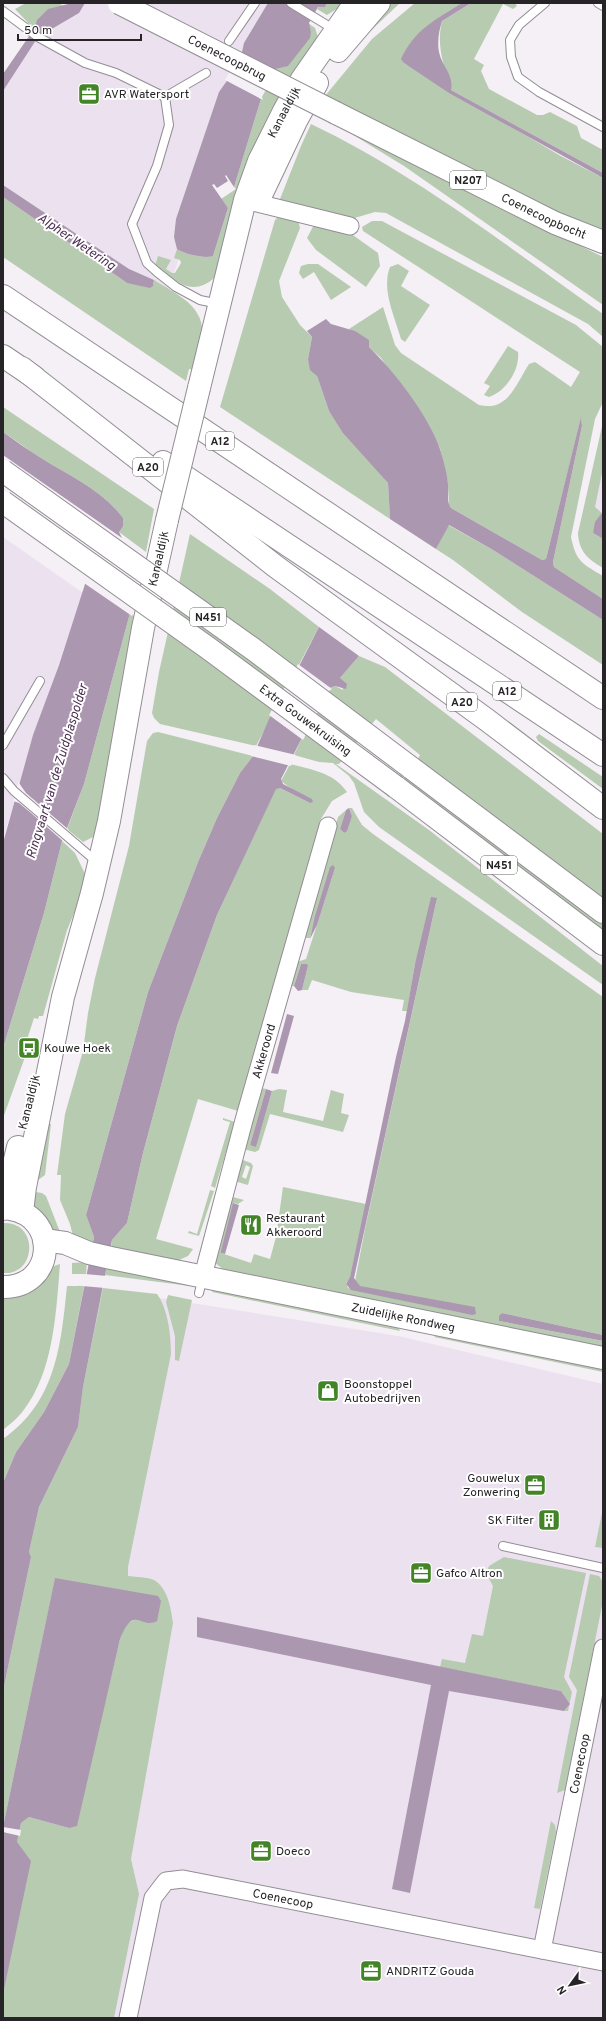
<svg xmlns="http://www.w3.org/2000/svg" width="606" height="2021" font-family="Overpass,sans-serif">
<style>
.built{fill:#ece1ef}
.green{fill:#b7cbb1;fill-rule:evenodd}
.water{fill:#ac97b0}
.pier{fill:#f5eff6}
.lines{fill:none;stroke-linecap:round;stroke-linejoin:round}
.service-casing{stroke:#928d94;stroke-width:10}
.minor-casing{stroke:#928d94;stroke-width:19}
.secondary-casing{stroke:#928d94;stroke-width:24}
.primary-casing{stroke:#928d94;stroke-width:24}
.motorway-casing{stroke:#928d94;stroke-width:24}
.service{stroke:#fff;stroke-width:8}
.minor{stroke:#fff;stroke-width:17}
.secondary{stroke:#fff;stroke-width:22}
.primary{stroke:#fff;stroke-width:22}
.motorway{stroke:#fff;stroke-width:22}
.secondary-bridge-casing{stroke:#928d94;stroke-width:24;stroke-linecap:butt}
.primary-bridge-casing{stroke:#928d94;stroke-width:24;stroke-linecap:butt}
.secondary-bridge{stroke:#fff;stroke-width:22}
.primary-bridge{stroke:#fff;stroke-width:22}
.labels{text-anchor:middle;stroke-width:4;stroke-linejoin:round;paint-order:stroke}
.shield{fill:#fff;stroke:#686668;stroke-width:1}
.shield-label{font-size:11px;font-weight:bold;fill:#272427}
.street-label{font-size:12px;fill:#272427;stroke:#fff}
.poi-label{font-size:12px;fill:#272427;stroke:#fff;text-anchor:start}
.water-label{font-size:13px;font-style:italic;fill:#4d2f53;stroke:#fff}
</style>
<rect width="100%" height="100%" fill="#f5eff6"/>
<g class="built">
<path d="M74,3h219l-66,102 -62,197 -162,-111v-112l38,-55z"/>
<path d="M603,457v57l-12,-4z"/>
<path d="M3,537l80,56 -47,138 -33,108z"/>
<path d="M78,1285l320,51 205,48v634h-600v-330z"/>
</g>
<g class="green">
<path d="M26,3h33l4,3c-15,3 -24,8 -29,23l-19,-20z"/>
<path d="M327,3h19l-19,12 -10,-6 2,-2h6z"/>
<path d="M387,3h13l-36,34z"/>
<path d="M415,3h47l-22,14 -36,46 155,92 44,23v54l-29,-10 -249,-126 47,-57z"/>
<path d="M471,3h44l2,3 -4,3 -10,-5 -29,55 10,6 -3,6 8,18 48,26h6l7,-3 27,14 4,12 22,12v23l-152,-83c-7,-24 -15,-44 -9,-69z"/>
<path d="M308,23l7,5 5,15 -102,231c-23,25 -41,9 -63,-8l3,-10 13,4 -5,9 6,4h3l6,-10 -1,-3 -6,-2 3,-9c6,5 29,10 36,7l15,-48 -7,-9 15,-10 -2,-2 27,-88 -2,-1 16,-29 36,-37z"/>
<path d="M311,124c105,50 198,124 292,190v23l-15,-13 -202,-111 -11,-1 -24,7 -67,-14 -4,-6 21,-53z"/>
<path d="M342,128l261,129v48l-199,-139z"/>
<path d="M3,197l124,86 27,1v-4c22,14 52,26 48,57 -1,11 -5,22 -8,33l-5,-1 -3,12 -183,-124z"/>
<path d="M279,216l19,4 2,8 -21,53 3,16 18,28 12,12 -4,22 9,17 12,35 59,72 2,36 -170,-112 55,-187z"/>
<path d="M372,221h10l194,104 27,22v55l-8,17 -24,118c5,25 12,27 32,39v23l-49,-32 -1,-5 29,-136 -1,-8 -35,141 -4,1 -91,-52 -2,-3 -1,-21 -8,-36 -59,-90 -32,-29 34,-22 12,38 6,8 78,52c29,7 37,-21 50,-41l6,-2 36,25 9,-15 -217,-141 -1,-4z"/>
<path d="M315,223l35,10 28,20 2,13 -14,21 -50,-37 -9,-12z"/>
<path d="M308,264h10l33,23 -20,13 -17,-28 -11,7 -4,-6 2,-7z"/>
<path d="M398,264l11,7 -8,15 29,19 -25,37 -4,-3c-6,-22 -20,-50 -11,-72z"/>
<path d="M508,346l10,6c2,18 -12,39 -29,45l-5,-2 6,-9 -6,-3z"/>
<path d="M3,407l151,102 -8,43 -27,-20 4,-14c-21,-28 -53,-42 -82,-60 -13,-8 -25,-18 -38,-26z"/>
<path d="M603,422v46l-8,39 8,7h-2l-8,19 10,6v29c-15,-9 -24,-16 -25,-35z"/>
<path d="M448,525l45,25 110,70v45l-81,-53 -69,-52 -17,-11z"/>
<path d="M190,534l80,55 49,38 -63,119 -96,-22 -6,-6 -2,-5 7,-41z"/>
<path d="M130,613l7,6 -40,216 -14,7 -16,-13 17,-45z"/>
<path d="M359,656l26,11 218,167v67l-185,-142 2,-4 -44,-36 -37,45h-3l93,66 174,136v19l-224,-158 -15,-15 -10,-29 -5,-7 -16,-13 -14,-1 -25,-7 14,-30 19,-36 8,-3 8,4 -3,-12z"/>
<path d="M158,732l95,24 -13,17 -23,45 -19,44 -50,130 -62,223 8,22 -2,8 -18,-5 -4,-16 -10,-24 1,-25h-4l8,-61 18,-63 5,-38 7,-35 34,-132 18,-105 6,-8z"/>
<path d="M539,734l64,43v12l-65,-48 -2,-4z"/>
<path d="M290,764c22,6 43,8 57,28l-15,9 -11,18 -83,292 -40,-12 -42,140 37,10 -5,7 -11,5 -66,-13 1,-8 15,-17 16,-70 34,-127 40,-111 59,-127h4l30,15 -29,-22z"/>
<path d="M406,775l197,150v8l-201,-152z"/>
<path d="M349,808h3l10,17 11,9 230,163v338l-101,-22 -3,6v2l104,20v9l-376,-78 -12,-9 14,-67 15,4 -6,4 -4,-1 -13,50 30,10 3,-9 16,5 6,-22 7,-50 83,17 -16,74 -4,5 2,5 124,27 -114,-29 -3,-5 10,-52 72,-331 -22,66 -8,47h-5l2,-11 -53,-8 -39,-12 -4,10h-6l6,-24 -7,-2 -7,22h-4l7,-24 9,-3 29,-91 -4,-2 -21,72h-6l34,-121 8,-7 -6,19 4,4 8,-17z"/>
<path d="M62,841l13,12 11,23 -6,23 -13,31 -24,86h-4l-1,3 -4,-1 -12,37 3,2 -22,61v-70l41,-135z"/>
<path d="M262,1088l4,1 -16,56 6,1 16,-55 7,-2 8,1 -4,22 40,9 8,-31 13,4 -3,19 8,2 -6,17 -73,-18 -11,36 -4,2 -12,-3 18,-60z"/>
<path d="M223,1118l12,4 -20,66 -4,-2 19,-64 -7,-2z"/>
<path d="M49,1124h2l-6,51 -7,5 -7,-1z"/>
<path d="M240,1159l11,4 2,3 -5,19 -14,-4zM246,1165l4,2 -4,12 -4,-2z"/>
<path d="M210,1190l4,1 -15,45 -11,-3 1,-2 8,3z"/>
<path d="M29,1191l13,2 4,3 14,36 -6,2 -21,-24z"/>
<path d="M3,1223c36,-2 34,53 0,50z"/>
<path d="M87,1262l-1,12h-14v-11z"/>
<path d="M60,1264c-4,49 -6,107 -37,147 -5,7 -13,13 -20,19v-135l48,-28z"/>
<path d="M107,1267l81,16 2,3 -85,-11z"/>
<path d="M67,1286h17l-15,78 -25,48 -28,40 -13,31v-44c53,-37 58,-94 64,-153z"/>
<path d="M103,1288l54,6c11,15 14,41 14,60l-43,213v9c8,1 19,1 26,4 14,8 17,29 19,43l-42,236 8,35 -25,124h-111v-24l14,-152 4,-19 8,-6 40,11 37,-130 14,-59 5,-15 12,-5 17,3 -99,-43 -52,248v8v-144l28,-134 -2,-5 10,-45 39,-80 5,-40z"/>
<path d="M213,1290l185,37 2,4 -188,-39z"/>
<path d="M168,1295l24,5 -13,61 -4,-1v-24l-9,-34z"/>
<path d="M439,1334l164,32v6l-169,-35z"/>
<path d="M603,1508v40l-8,-1z"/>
<path d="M504,1557l82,16 -22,104 8,15 -4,19h-4l6,-7 -9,-13 -121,-24 2,-8 23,4 7,-29 11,2 10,-50 -6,-11v-4l2,-5z"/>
<path d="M590,1574l9,2 4,6v19l-38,189 -8,3 20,-103 -8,-13z"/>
<path d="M551,1821l4,4 1,7 -16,77 -6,-1z"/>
</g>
<g class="water">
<path d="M72,3h13l-6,10 -41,24 -35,54v-17l31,-45 3,-9 11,-11z"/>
<path d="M268,3h59l-2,4h-7l-9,16 2,9 -1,6 -22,28 -13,3 -16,29 2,1 -27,88 -8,-12 -1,1 3,5 -11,7 -3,-4 -2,1 16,23 -15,48c-7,3 -30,-2 -36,-7l-3,-12 2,-18 43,-127 12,-17 11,-23 2,-9z"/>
<path d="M462,3h9l-29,18c-3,9 -5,21 -3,31 3,15 15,22 12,38l152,83v5l-154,-85 -45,-30 -3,-4c14,-30 34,-39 61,-56z"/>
<path d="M3,185l126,84 25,11 -1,6 -3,2 -23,-5 -124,-86z"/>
<path d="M326,319l5,5 24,7 14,9v7c25,24 59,68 71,102 3,10 7,24 8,35 1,8 -2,18 3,24l91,52 4,-1 35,-142 1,9 -29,136 1,5 49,32v21l-110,-70 -44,-25 -13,24 -46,-30 -2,-36 -45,-50 -14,-22 -12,-35 -7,-6 -2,-11 4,-22 -5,-6z"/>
<path d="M3,432c13,9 25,18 38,26 29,18 61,32 82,60v8l-4,6 3,6 -119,-83z"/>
<path d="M601,514h2v25l-10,-6 2,-11z"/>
<path d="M86,581l44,32 -46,171 -22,57 -18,72 -41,135v-205l30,-108 26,-70z"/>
<path d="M319,627l40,29 -19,22 7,6 -1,5 -11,-3 -8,3 -46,90 2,5 29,15 1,3 -3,1 -30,-15 -4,1 -59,126 -40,111 -34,127 -16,70 -15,17 -29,147 -5,40 -39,80 -10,45 2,5 -28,134v-208l13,-31 28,-40 25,-48 25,-127 -8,-22 62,-223 50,-130 19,-44 23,-45 13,-17 16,-37 22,-37z"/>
<path d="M349,808l3,8 -5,15 -3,2 -4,-4 6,-19z"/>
<path d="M333,865l2,3 -18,57 -7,14 5,-23 15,-49z"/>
<path d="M431,897l6,1 -83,380 6,8 115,21 1,7 -4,1 -121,-25 -5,-6 4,-7 46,-220 9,-36 10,-57z"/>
<path d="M301,964h6l1,2 -6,24 -4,1 -4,-5z"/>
<path d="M287,1014l7,2 -16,58 -7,-1z"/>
<path d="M266,1089l6,2 -16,56 -6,-2z"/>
<path d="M233,1203l6,2 -14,49 -4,-1v-2z"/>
<path d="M502,1313l101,22v6l-104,-20v-5z"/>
<path d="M55,1578l103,18 3,5 -4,20c-16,9 -23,-18 -37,18l-43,187 -8,2 -40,-11 -8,6 -4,19 14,19 -28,133v-167z"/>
<path d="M197,1617l364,74 9,13 -6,7 -115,-20 -39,202 -18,-4 39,-204 -234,-48z"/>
</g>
<g class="pier">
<path d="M240,52l36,19 -14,26 1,3 -38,-20z"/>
<path d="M3,456l111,77 9,7 -17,13 -6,2 -4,1 -15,-10v-7l7,-20 -1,-2 -67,-47 -17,-12z"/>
<path d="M85,580l47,31v5l-48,-33z"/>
<path d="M298,664l34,25 -3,2 -26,49 -34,-25z"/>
<path d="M254,745l42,10 -5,11 -40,-10z"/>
<path d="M19,780v3l7,10 43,37 -5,12 -33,-29 -12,-10 -6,-2z"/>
<path d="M85,1274l22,2 -2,12 -23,-2z"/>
<path d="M3,1827l18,3 -1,6 -17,-4z"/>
</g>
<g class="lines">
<g class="service-casing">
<g id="service">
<path d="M291,3l44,27"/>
<path d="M545,3l-26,22 -9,15 1,17 7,20 21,15 64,35"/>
<path d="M598,3l5,3"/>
<path d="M3,11l35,26 47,26 31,10 49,24 41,-24"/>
<path d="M229,41l26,-38"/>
<path d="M165,97l4,28 -12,41 -25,58 15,39 10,9 19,15 24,13 19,4"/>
<path d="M3,745l37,-64"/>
<path d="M3,778l11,13 83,71"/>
<path d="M199,1293l4,-16"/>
<path d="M503,1546l100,22"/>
</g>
</g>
<g class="minor-casing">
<g id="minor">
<path d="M245,200l105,26"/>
<path id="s1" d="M203,1276l41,-156 84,-294"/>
<path id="s2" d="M542,1950l61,-302"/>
<path id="s3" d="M128,2018l25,-120 13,-17 17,-2 420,83"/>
</g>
</g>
<g class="secondary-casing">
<g id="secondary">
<path d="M338,51l41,-48"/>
<path d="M261,195l35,-74 21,-38"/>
<path id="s4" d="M199,388l46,-188 14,-39 25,-50 18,-32 53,-76"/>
<path d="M3,1209l15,-62"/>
<path id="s5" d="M22,1212l3,-25 38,-190 29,-104 17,-72 34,-193 24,-108"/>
<path id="s6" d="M44,1240l21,3 24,10 22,5 492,100"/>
<path d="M3,1287c52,1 57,-70 7,-78"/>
</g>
</g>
<g class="primary-casing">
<g id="primary">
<path id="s7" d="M336,113l219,110 48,19"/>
<path d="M410,767l193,145"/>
<path d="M396,787l207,157"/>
</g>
</g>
<g class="motorway-casing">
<g id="motorway">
<path d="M3,296l600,402"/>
<path d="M3,356l31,21"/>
<path d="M22,368l253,198 212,154 116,88"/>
<path d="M163,462l440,293"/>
</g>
</g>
<use href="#service" class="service"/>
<use href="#minor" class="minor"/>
<use href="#secondary" class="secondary"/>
<use href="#primary" class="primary"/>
<use href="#motorway" class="motorway"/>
<g class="secondary-bridge-casing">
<path id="secondary-bridge" d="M167,520l32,-132"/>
</g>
<g class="primary-bridge-casing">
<g id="primary-bridge">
<path id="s8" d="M119,3l217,110"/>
<path d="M3,471l250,178 157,118"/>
<path id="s9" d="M3,502l205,146 188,139"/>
</g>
</g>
<use href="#secondary-bridge" class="secondary-bridge"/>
<use href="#primary-bridge" class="primary-bridge"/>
</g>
<defs>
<g id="office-square" transform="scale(1.15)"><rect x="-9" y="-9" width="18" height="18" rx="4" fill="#428426" stroke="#fff"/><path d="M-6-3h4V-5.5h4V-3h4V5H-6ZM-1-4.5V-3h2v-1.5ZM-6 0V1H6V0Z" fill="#fff"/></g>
<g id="bus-square" transform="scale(1.15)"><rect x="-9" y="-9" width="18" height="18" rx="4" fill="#428426" stroke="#fff"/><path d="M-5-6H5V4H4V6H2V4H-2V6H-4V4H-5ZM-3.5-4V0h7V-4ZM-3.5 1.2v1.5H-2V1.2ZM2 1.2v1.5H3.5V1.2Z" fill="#fff"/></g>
<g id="restaurant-square" transform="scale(1.15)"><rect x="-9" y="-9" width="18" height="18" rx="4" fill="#428426" stroke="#fff"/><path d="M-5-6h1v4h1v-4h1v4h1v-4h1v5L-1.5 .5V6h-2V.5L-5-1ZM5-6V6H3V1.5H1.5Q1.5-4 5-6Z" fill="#fff"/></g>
<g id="shop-square" transform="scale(1.15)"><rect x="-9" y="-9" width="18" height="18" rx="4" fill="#428426" stroke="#fff"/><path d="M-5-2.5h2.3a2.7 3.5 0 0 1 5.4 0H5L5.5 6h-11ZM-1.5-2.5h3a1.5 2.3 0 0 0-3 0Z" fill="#fff"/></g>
<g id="building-square" transform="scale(1.15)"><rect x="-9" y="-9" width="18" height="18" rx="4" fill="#428426" stroke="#fff"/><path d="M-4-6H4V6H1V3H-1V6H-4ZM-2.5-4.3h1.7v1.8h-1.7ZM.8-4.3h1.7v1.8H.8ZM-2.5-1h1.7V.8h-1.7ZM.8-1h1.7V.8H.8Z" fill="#fff"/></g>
</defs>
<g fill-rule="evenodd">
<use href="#office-square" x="89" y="94"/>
<use href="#bus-square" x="29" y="1048"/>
<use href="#restaurant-square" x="251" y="1225"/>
<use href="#shop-square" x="328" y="1391"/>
<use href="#office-square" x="535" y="1485"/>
<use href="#building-square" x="549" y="1520"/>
<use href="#office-square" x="421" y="1573"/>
<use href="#office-square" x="261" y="1851"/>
<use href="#office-square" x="371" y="1971"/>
</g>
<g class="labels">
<g class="shield">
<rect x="450" y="171" width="36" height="18" rx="3"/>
<rect x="206" y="432" width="28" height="18" rx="3"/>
<rect x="133" y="458" width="30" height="18" rx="3"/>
<rect x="190" y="608" width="36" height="18" rx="3"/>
<rect x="493" y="682" width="28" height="18" rx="3"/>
<rect x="447" y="693" width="30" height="18" rx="3"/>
<rect x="481" y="856" width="36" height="18" rx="3"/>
</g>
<g class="shield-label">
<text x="468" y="184">N207</text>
<text x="220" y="445">A12</text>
<text x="148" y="471">A20</text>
<text x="208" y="621">N451</text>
<text x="507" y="695">A12</text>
<text x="462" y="706">A20</text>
<text x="499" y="869">N451</text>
</g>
<g class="street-label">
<text dy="4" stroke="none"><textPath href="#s8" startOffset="121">Coenecoopbrug</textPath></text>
<text dy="4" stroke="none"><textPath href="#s4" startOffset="290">Kanaaldijk</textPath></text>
<text dy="4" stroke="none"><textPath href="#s7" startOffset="232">Coenecoopbocht</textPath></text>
<text dy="4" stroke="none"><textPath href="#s5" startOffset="668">Kanaaldijk</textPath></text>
<text dy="4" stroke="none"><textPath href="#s9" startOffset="373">Extra Gouwekruising</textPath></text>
<text dy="4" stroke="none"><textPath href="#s1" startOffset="233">Akkeroord</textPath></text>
<text transform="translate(29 1102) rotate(-76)" y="4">Kanaaldijk</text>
<text dy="4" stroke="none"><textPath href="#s6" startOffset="368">Zuidelijke Rondweg</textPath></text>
<text dy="4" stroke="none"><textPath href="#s2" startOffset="190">Coenecoop</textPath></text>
<text dy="4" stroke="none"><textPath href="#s3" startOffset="263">Coenecoop</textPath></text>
</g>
<g class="poi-label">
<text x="104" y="98">AVR Watersport</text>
<text x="44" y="1052">Kouwe Hoek</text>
<text x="266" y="1222">Restaurant<tspan x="266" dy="14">Akkeroord</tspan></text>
<text x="344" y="1388">Boonstoppel<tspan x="344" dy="14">Autobedrijven</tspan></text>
<text x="520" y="1482" text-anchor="end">Gouwelux<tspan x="520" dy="14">Zonwering</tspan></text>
<text x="534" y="1524" text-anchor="end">SK Filter</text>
<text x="436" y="1577">Gafco Altron</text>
<text x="276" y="1855">Doeco</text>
<text x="386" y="1975">ANDRITZ Gouda</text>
</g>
<g class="water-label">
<text transform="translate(77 241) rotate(34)" y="5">Alpher Wetering</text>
<text transform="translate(56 771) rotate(-73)" y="5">Ringvaart van de Zuidplaspolder</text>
</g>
</g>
<rect width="606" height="2021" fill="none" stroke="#272427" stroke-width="8"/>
<g transform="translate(570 1985) rotate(237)" stroke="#ffffff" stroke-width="3" paint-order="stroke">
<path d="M0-3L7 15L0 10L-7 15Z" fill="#272427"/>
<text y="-6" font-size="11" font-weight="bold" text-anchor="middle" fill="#272427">N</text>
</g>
<path d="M18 34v6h123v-6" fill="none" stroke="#272427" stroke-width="2"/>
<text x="24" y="34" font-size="12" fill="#272427" stroke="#ffffff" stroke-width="3" paint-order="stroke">50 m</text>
</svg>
